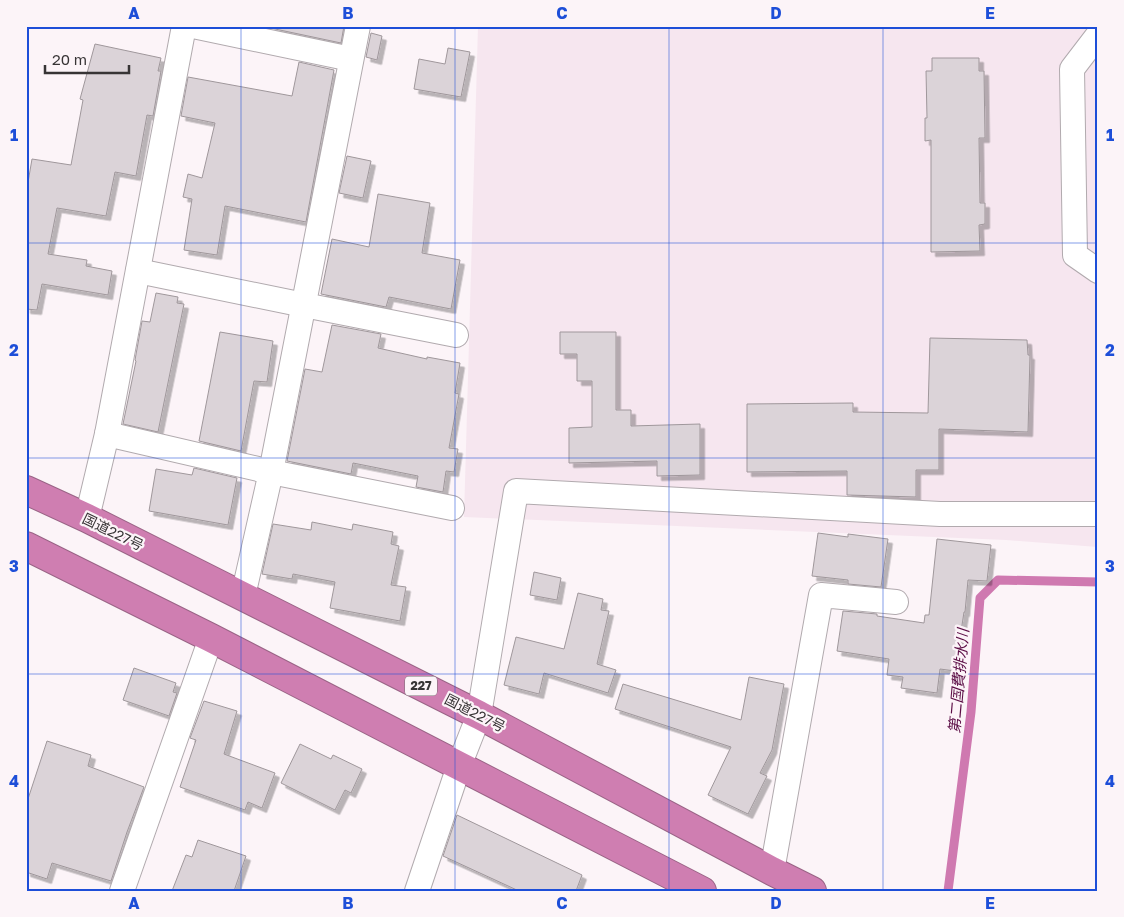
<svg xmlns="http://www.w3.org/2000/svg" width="1124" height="917" font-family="'Golos Text','Noto Sans JP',sans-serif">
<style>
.built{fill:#f6e6ef}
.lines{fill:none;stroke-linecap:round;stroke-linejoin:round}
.stream{stroke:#cf79b0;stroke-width:9}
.building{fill:#dbd3d8;stroke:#9f979b;filter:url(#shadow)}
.street-casing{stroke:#b1aaae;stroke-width:26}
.highway-casing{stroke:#9a6486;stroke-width:30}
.street{stroke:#fff;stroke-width:24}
.highway{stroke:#cf7eb1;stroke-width:28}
.grid{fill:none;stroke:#1d4ed8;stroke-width:1;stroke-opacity:0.55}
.labels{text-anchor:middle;stroke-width:4.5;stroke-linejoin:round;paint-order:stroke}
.shield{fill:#fcf4f8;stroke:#726e70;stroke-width:1}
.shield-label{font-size:12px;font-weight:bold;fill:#373435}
.street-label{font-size:14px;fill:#373435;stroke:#fcf4f8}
.water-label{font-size:15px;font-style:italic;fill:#5b0d45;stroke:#fcf4f8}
.neatline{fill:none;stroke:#1d4ed8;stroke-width:2}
.grid-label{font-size:16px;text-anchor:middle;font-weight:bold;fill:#1d4ed8}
</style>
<defs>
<filter id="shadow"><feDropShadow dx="4.5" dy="4.5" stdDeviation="0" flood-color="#0004"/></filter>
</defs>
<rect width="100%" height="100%" fill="#fcf4f8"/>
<path class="built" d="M478,26h620v521l-92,-7 -542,-23z"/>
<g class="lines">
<path class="stream" d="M948,891l23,-179 9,-114 18,-18 100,2"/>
</g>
<g class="building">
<path d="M261,26h83l-3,17z"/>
<path d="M371,33l11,3 -5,24 -11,-3z"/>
<path d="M95,44l66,14 -3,13h3l-8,45 -6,-1 -11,61 -21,-4 -9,44 -49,-8 -9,46 39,6 -1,6 26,5 -4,24 -66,-11 -5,26 -11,-1v-115l6,-35 39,6 12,-65 -3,-1z"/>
<path d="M448,48l22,4 -9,45 -47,-8 5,-30 26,5z"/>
<path d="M932,58h47v13h5l1,67h-6l1,65h5v21l-6,1 1,26 -49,1v-112l-6,1v-23h2l-1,-47h6z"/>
<path d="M299,62l35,8 -28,152 -81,-16 -8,49 -33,-5 8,-51 -9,-2 5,-23 14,4 13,-55 -34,-7 7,-39 104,19z"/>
<path d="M347,156l24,5 -8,37 -24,-5z"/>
<path d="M378,194l52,9 -8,50 38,7 -9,49 -62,-12 -3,10 -65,-13 11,-55 37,8z"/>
<path d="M156,293l22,4 -1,6 7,1 -26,128 -35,-8 13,-63 -1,-1 7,-39 8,1z"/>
<path d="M332,325l49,9 -3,14 49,11v-2l33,6 -5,30 4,1 -10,54 9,1 -4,23 -8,-1 -3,21 -27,-5 2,-11 -65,-13 -2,11 -64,-13 18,-92 17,3z"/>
<path d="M220,332l53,9 -6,41 -13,-1 -13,70 -42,-10z"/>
<path d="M560,332h56v78h15v16l69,-2v51l-43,1v-15l-88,2v-35l23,-1v-46h-15v-27h-17z"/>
<path d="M930,338l97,2 1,15h2l-2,77 -89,-3v41h-23v27l-69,-2v-24l-100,1v-68l106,-1v9l75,1z"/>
<path d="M194,468l43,10 -9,47 -79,-14 7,-42 36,6z"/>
<path d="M312,522l40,8 1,-6 40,8 -2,12 8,2 -8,39 15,2 -6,34 -70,-13 5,-26 -42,-8 -1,5 -30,-5 11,-50 38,6z"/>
<path d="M818,533l30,4v-3l40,5 -7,48 -33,-3v-4l-36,-4z"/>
<path d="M937,539l54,6 -4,36 -19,-1 -3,32h-1l-9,59 -15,-2 -3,24 -36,-5 2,-11 -16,-2 2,-16 -52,-8 6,-40 34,3v2l47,7 1,-8h4z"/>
<path d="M534,572l27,6 -4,22 -27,-5z"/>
<path d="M578,593l25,6 -2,11 8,1 -12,53 19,6 -8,23 -64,-20 -5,21 -35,-9 12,-48 48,12z"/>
<path d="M134,668l42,15 -3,9 4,1 -8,23 -46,-16z"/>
<path d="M749,677l35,7 -12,66 -12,23 7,3 -19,38 -40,-19 23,-48 -116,-38 8,-25 118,36z"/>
<path d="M204,701l33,10 -13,43 51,19 -13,35 -14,-6 -3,8 -65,-23 16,-47 -6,-2z"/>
<path d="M47,741l44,14 -3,11 56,21 -17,45 -16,49 -59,-18 -5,16 -21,-7v-67z"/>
<path d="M300,744l31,15 2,-4 29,14 -11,24 -6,-3 -10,20 -54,-27z"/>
<path d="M457,815l125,60 -6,16h-57l-76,-35z"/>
<path d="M198,840l48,16 -12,35h-62l14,-36 6,2z"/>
</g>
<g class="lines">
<g class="street-casing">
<g id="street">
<path d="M193,26l158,33"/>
<path d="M1098,35l-26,34 3,186 23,16"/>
<path d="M138,271l166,34 152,30"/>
<path d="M107,434l164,38 181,36"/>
<path d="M87,518l20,-84 77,-408"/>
<path d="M243,596l28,-124 87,-446"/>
<path d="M772,871l49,-276 75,7"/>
<path d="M122,891l89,-253"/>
<path d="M417,891l42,-125 20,-51 37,-224 424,23h158"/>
</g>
</g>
<g class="highway-casing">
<g id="highway">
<path d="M26,490l61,28 392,197 293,156 40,20"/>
<path d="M26,546l185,92 491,253"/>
</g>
</g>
<use href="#street" class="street"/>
<use href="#highway" class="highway"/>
</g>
<path class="grid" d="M241,26v865M455,26v865M669,26v865M883,26v865M26,243h1072M26,458h1072M26,674h1072"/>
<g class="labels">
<rect class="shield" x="405" y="676.5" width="32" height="19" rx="4"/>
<g class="shield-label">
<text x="421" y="690">227</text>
</g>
<g class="street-label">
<text transform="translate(113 532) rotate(26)" y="5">国道227号</text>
<text transform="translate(475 713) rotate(27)" y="5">国道227号</text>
</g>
<g class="water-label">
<text transform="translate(959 681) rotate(-85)" y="5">第二国費排水川</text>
</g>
</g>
<rect width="1124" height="917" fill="none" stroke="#fcf4f8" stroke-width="55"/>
<path d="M45 65v8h84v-8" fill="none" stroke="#373435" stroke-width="2.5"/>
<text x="52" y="65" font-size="15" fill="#373435" stroke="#fcf4f8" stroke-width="4" paint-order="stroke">20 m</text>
<rect x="28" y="28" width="1068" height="862" class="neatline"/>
<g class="grid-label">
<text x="134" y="19">A</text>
<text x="348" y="19">B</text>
<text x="562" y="19">C</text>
<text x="776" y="19">D</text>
<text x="990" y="19">E</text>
<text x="14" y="141">1</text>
<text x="1110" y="141">1</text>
<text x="14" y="356">2</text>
<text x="1110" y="356">2</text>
<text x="14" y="572">3</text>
<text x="1110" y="572">3</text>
<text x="14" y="787">4</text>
<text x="1110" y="787">4</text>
<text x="134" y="909">A</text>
<text x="348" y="909">B</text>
<text x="562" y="909">C</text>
<text x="776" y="909">D</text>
<text x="990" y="909">E</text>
</g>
</svg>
